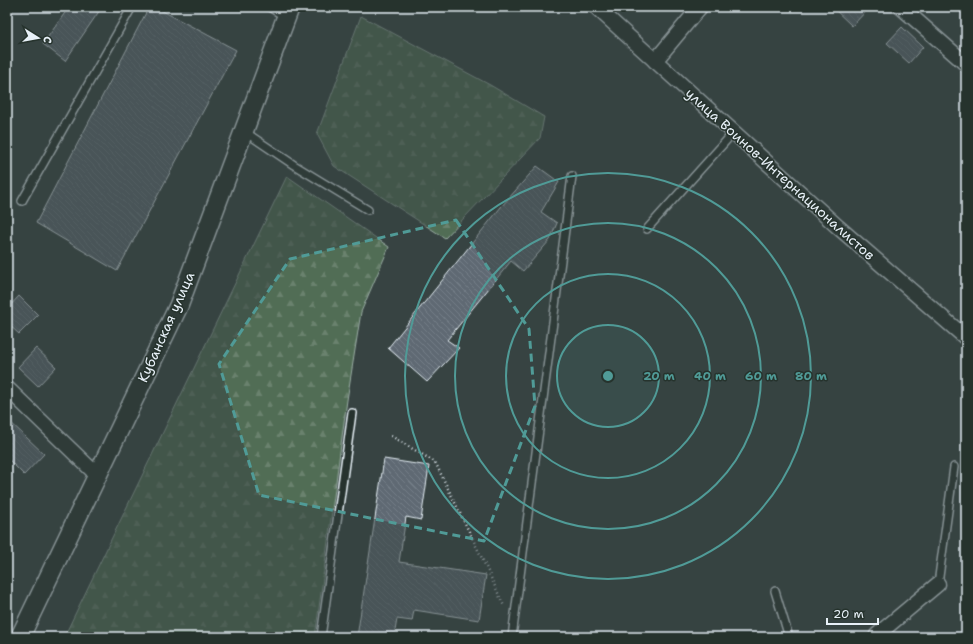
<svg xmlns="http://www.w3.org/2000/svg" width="973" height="644" font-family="'Shantell Sans',sans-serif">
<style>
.forest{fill:url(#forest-firs);stroke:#9cafa6}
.building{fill:url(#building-back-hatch);stroke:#e8f1f8}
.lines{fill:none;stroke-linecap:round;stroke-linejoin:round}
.service-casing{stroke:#e8f1f8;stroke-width:10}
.minor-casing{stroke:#e8f1f8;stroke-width:17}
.tertiary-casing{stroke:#e8f1f8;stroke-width:21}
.path{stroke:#e8f1f8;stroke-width:2.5;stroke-dasharray:1 3;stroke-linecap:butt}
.service{stroke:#26332d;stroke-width:7}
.minor{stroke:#26332d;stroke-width:14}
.tertiary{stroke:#26332d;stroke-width:18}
.marked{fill:none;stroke:#509b97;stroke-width:3;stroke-dasharray:8 5;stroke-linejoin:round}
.ring{fill:none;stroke:#509b97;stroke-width:2}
.labels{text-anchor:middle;stroke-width:3;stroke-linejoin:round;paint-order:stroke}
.street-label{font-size:14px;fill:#e8f1f8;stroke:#26332d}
.centre{fill:#509b97;stroke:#26332d;stroke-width:2}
.ring-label{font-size:12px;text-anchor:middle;font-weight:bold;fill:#509b97;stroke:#26332d;stroke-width:3;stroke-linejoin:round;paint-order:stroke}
</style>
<defs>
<pattern id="forest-firs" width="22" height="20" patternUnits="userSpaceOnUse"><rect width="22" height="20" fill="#516d55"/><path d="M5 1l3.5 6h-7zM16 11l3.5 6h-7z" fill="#6a826e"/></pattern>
<pattern id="building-back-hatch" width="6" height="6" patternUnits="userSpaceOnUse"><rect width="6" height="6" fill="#5e6973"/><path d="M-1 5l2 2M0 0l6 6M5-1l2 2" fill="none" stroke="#757f88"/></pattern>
</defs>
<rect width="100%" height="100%" fill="#374342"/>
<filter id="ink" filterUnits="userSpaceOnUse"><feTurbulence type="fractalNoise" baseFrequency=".025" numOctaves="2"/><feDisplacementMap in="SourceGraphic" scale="8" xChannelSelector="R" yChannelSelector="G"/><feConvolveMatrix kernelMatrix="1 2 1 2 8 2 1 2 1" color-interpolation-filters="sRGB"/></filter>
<g filter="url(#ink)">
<g class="forest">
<path d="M361,16l129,69 54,32 -4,21 -95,100 -111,-72 -17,-32z"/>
<path d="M287,176l102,71 -28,65 -14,88 -32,237h-251z"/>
</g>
<g class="building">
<path d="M69,7h33l-37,54 -22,-17z"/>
<path d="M149,7h6l81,43 -119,221 -81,-48z"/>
<path d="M832,7h38l-18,19z"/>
<path d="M902,27l21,20 -14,16 -22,-20z"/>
<path d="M537,166l22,16 -18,30 16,11 -7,17 -27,31 -12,-10 -64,79 12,8 -32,34 -39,-34 113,-141z"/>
<path d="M19,296l19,19 -19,19 -12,-11v-14z"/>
<path d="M36,348l20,19 -18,19 -20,-19z"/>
<path d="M7,419l37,35 -20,21 -17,-17z"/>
<path d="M384,459l45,7 -8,54 -15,-3 -7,45 87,13 -7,45 -65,-10 -2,11 -15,-2 -3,18h-37z"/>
</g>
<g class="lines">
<g class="service-casing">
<g id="service">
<path d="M269,7l17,10"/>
<path d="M245,132l49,33 74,45"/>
<path d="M22,201l110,-194"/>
<path d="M647,229l87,-97"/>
<path d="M938,584l16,-117"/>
<path d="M775,591l14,46"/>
<path d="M321,637l31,-224"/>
<path d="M512,637l60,-461"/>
</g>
</g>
<g class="minor-casing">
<g id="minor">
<path d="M596,7l242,220 128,111"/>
<path d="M901,7l65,57"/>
<path d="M655,61l45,-54"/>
<path d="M7,388l90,87"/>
<path d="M876,637l1,-2 61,-51"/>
</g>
</g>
<g class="tertiary-casing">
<path id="tertiary" d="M20,637l159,-332 111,-298"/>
</g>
<path class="path" d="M391,436l44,26 45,92 24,52"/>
<use href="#service" class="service"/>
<use href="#minor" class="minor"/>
<use href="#tertiary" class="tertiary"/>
</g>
</g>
<path d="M0 0H973V644H0ZM456,220l73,109 6,77 -51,135 -90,-18 -135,-28 -40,-131 71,-105z" fill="#374342" fill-opacity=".55" fill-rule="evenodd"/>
<path class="marked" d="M456,220l73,109 6,77 -51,135 -90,-18 -135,-28 -40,-131 71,-105z"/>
<circle cx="608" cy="376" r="51" fill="#509b97" fill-opacity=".12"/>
<g class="ring">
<circle cx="608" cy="376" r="51"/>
<circle cx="608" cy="376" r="102"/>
<circle cx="608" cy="376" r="153"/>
<circle cx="608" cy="376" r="203"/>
</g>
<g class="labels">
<g class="street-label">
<text transform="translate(780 174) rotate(42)" y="5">улица Воинов-Интернационалистов</text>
<text transform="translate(166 327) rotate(-66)" y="5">Кубанская улица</text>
</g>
</g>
<circle cx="608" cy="376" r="6" class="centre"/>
<g class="ring-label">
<text x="659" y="380">20 m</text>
<text x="710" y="380">40 m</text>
<text x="761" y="380">60 m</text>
<text x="811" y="380">80 m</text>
</g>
<rect width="973" height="644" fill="none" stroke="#26332d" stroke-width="24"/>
<rect x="12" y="12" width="949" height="620" fill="none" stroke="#e8f1f8" stroke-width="1.5" filter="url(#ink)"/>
<g transform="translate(38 38) rotate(101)" stroke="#26332d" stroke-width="3" paint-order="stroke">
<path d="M0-3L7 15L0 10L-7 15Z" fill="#e8f1f8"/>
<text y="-6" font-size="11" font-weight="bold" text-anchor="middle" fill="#e8f1f8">С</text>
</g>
<path d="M827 618v6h51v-6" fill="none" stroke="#e8f1f8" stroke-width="2"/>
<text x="833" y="618" font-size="12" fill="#e8f1f8" stroke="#26332d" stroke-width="3" paint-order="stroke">20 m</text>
</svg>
